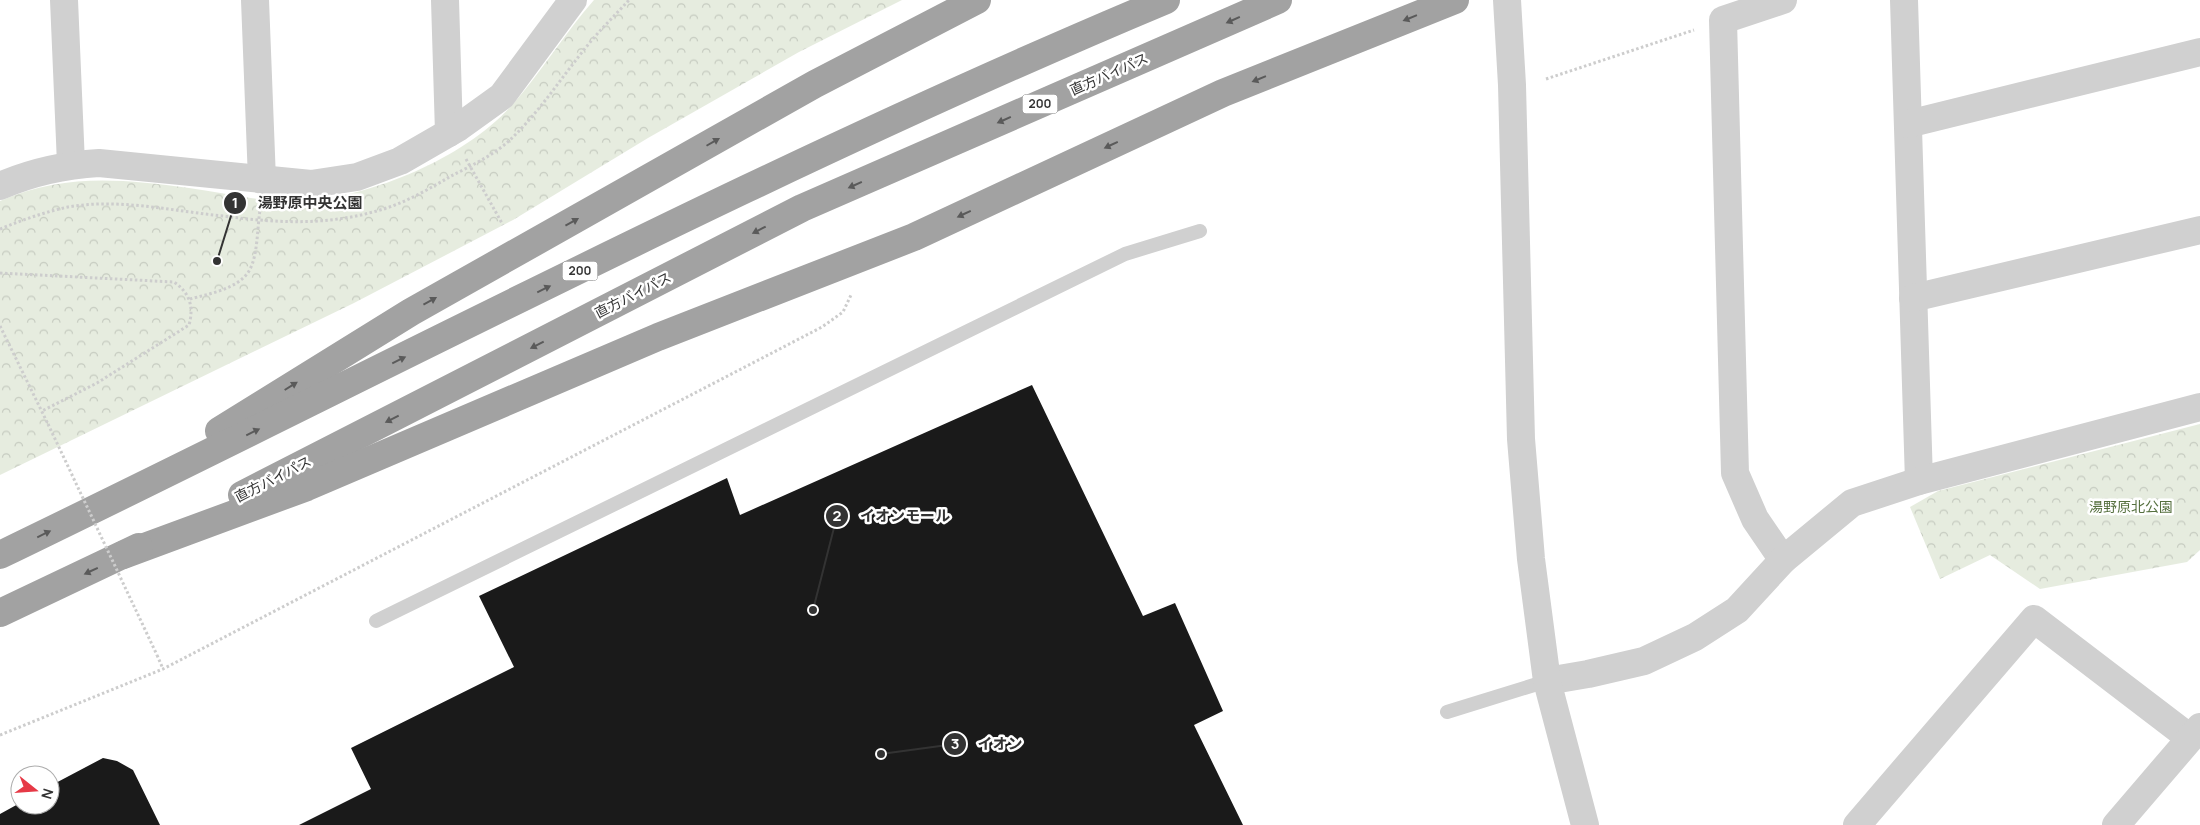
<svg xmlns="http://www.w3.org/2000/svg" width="2200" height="825" font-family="Manrope,'Noto Sans JP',sans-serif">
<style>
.forest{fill:url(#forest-crowns)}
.building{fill:#1a1a1a}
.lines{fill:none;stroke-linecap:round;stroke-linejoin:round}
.path{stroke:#cdcdcd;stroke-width:3;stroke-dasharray:2.5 2.5;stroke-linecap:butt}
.service{stroke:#d0d0d0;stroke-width:14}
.minor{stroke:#d0d0d0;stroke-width:28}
.tertiary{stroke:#d0d0d0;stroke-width:28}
.trunk{stroke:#a2a2a2;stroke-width:28}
.path-bridge{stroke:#cdcdcd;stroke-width:3;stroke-dasharray:2.5 2.5;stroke-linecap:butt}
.oneway{fill:#5a5a5a}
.labels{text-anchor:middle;stroke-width:5;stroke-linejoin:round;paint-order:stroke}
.shield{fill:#fff;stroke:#707070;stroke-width:1}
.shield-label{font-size:12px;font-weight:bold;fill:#333}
.street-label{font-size:14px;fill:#333;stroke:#fff}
.park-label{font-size:14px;fill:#56703f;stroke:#fff}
.leader{fill:none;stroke:#333;stroke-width:2}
.callout-dot{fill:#333;stroke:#fff;stroke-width:2}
.mark-label{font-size:15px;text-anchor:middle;font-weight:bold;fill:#fff}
.callout-label{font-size:15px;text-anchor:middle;font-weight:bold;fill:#333;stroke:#fff;stroke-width:5;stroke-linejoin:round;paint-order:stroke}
</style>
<defs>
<pattern id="forest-crowns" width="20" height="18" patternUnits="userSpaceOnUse" patternTransform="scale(1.25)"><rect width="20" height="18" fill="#e6ecdf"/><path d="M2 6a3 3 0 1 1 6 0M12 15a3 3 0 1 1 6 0" fill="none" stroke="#c6cbc0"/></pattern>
</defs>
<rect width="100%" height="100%" fill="#fff"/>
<g class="forest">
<path d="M594,0h308l-103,52 -151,86 -135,82 -159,83 -354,172v-274c65,-28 121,-22 189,-13 37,5 78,16 116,13 69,-5 162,-44 208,-97 29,-33 52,-71 81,-104z"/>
<path d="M2200,424v126l-13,12 -147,27 -50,-34 -50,24 -30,-72 28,-16z"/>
</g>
<g class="building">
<path d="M1032,385l111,231 32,-13 48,108 -29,14 49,100h-944l72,-36 -20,-41 163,-81 -35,-71 248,-118 13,37z"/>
<path d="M103,758l14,3 16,9 27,55h-160v-11l20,-11v2h30v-19z"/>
</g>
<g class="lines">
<g class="path">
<path d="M1546,79l148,-49"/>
<path d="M466,159l37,66"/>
<path d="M0,229c22,-9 45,-17 68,-22 51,-9 104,4 155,9 53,7 104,10 157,-6 25,-7 49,-21 71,-34 20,-10 45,-22 61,-38 33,-32 56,-71 86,-105 10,-11 21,-22 31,-33"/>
<path d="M0,273l174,9c16,11 20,25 15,43l-92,58 -55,28"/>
<path d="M190,299c18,-5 48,-10 59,-28 9,-15 8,-42 11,-61"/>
<path d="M0,326l48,98"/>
<path d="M157,655l6,14"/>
<path d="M0,735l163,-66 659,-342 21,-15 8,-17"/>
</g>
<g class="service">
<path d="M376,621l749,-367 75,-23"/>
<path d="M1447,712l100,-31"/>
</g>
<g class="minor">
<path d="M64,0l7,164"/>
<path d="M255,0l7,180"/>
<path d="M445,0l4,133"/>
<path d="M1904,0l15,481"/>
<path d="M1908,124l292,-72"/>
<path d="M0,186c32,-14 65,-21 99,-23l212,21 46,-7 43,-16 59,-34 43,-31 71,-96"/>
<path d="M1913,298l287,-68"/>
<path d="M1783,560l-28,-41 -20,-46 -12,-453 60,-20"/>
<path d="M1547,681l41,-7 56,-13 51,-24 42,-27 46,-50 69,-57 67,-22 281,-74"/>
<path d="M1857,825l177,-206 156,119"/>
<path d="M2116,825l84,-98"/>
</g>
<path class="tertiary" d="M1507,0l5,85 9,354 10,120 16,122 38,144"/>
<g class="trunk">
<path d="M219,431l192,-119 404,-228 162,-84"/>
<path d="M242,495l560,-287 476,-208"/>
<path d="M0,555c387,-187 769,-389 1166,-555"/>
<path d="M123,555l184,-68 351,-150 256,-100 309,-144 232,-93"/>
<path d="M0,613l139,-66"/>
</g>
<path class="path-bridge" d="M48,424l109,231"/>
</g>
<defs><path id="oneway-solid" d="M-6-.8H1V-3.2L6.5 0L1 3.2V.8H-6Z" transform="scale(1.25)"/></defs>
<g class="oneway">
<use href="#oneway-solid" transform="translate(1410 18) rotate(158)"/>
<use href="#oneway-solid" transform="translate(1233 20) rotate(156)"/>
<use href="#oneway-solid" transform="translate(1259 79) rotate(158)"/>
<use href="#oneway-solid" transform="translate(1004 120) rotate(156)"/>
<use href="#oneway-solid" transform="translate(713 142) rotate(-30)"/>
<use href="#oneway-solid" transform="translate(1111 145) rotate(155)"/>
<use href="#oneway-solid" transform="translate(855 185) rotate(156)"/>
<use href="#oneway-solid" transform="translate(964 214) rotate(155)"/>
<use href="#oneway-solid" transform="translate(572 222) rotate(-29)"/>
<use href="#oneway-solid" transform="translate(759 230) rotate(153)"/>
<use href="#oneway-solid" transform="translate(544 289) rotate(-26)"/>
<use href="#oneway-solid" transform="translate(430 301) rotate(-29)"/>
<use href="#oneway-solid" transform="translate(537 345) rotate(153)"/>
<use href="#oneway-solid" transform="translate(399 360) rotate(-26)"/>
<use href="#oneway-solid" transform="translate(291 386) rotate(-32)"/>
<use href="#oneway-solid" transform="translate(392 419) rotate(153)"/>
<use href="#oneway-solid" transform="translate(253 432) rotate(-26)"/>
<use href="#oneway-solid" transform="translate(44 534) rotate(-26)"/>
<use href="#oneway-solid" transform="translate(91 571) rotate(155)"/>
</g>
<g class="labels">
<g class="shield">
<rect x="1022.5" y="94.5" width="35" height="19" rx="4"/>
<rect x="562.5" y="261.5" width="35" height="19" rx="4"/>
</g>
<g class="shield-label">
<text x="1040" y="108">200</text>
<text x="580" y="275">200</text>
</g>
<g class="street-label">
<text transform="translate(1109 74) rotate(-24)" y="5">直方バイパス</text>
<text transform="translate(633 295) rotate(-27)" y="5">直方バイパス</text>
<text transform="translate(273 479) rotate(-27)" y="5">直方バイパス</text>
</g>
<g class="park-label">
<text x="2131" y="512">湯野原北公園</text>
</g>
</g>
<path class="leader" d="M217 261L235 203M813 610L837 516M881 754L955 744"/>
<g class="callout-dot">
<circle cx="217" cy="261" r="5"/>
<circle cx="813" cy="610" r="5"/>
<circle cx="881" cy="754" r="5"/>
<circle cx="235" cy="203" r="12"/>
<circle cx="837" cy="516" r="12"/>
<circle cx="955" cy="744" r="12"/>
</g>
<g class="mark-label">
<text x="235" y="208">1</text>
<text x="837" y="521">2</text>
<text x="955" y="749">3</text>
</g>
<g class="callout-label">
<text x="310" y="208">湯野原中央公園</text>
<text x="905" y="521">イオンモール</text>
<text x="1000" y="749">イオン</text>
</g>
<g transform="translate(35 790) rotate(107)"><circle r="24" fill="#ffffff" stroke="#adadad"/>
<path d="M0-4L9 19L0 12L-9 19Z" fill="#e63946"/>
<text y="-8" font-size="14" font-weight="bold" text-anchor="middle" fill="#333333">N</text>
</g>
</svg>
